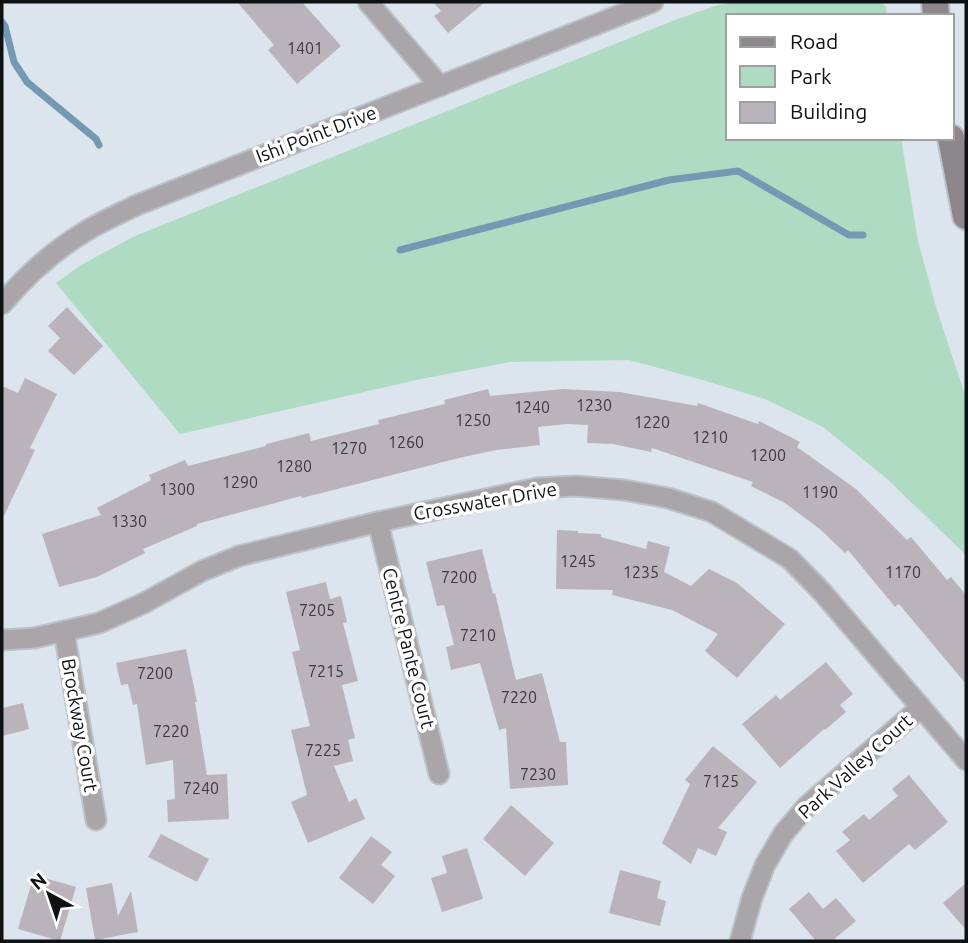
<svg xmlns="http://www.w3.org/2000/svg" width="968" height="943" font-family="Ubuntu,sans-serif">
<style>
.green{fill:#afdbc2}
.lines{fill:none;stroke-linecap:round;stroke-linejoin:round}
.stream{stroke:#7499b2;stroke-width:7}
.building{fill:#bbb3bb}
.minor-casing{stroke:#bbc2ca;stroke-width:23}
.secondary-casing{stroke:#bbc2ca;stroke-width:30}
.minor{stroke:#aaa5a8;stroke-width:19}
.secondary{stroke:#8d878b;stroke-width:26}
.labels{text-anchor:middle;stroke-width:7;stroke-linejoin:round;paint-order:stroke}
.number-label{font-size:16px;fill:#3a3a3e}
.street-label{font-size:19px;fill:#0f1215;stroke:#fff}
</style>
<rect width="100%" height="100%" fill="#dce4ed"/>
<path class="green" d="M739,2h143l4,5 1,9h-159v122h173l17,103 18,66 30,91v157l-80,-77 -63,-51 -58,-28 -66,-20 -70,-19 -119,2 -89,17 -241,55 -124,-151 25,-18 54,-29 540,-216 43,-15z"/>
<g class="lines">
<g class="stream">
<path d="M2,22l3,4 9,36 13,20 69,57 3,6"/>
<path d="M400,250l269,-70 69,-9 111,64h14"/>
</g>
</g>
<g class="building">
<path d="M237,2h65l39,44 -44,38 -29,-34 6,-5z"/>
<path d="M433,2h52l-37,31 -14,-17 7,-5z"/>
<path d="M67,307l36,39 -29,29 -26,-24 12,-13 -12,-12z"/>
<path d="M25,378l32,16 -27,54 5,2 -33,70v-134l16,7z"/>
<path d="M488,389l2,7 73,-7 57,3 77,14 1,-3 60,21 1,-3 41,21 -3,5 59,42 51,51 4,-3 36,43 4,-3 15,18v89l-67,-80 -4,3 -47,-57 -3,3 -24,-23 -36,-27 -34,-17 2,-4 -101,-34 -1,4 -38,-8 -26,-1 1,-18 -21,-1 -29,3 2,18 -44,5 -37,8 -157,40 -1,-2 -104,28v2l-54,23 2,4 -48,24 -38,10 -17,-53 59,-19 -4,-7 54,-28 -2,-5 36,-15 3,6 78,-20v-2l43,-11 2,8 68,-17 -1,-4 67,-16 -1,-4z"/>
<path d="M557,530l21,1v2l23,1v3l45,12 2,-8 22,6 -6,25 27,14 18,-17 28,14 48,41 -48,54 -32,-27 13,-17 -46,-24 -60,-15 1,-5 -57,-1z"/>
<path d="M482,549l11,45 2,-1 21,87 26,-7 18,69h6l2,43 -58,4 -4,-61 -7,2 -19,-67 -29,7 -5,-23 8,-2 -10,-40 -7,1 -11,-44z"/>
<path d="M326,582l4,17 11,-3 6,26 -4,1 15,58 -16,4 13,53 -7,2 5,21 -19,5 15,36 7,-4 9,21 -57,24 -17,-41 16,-7 -16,-65 19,-4 -18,-74 8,-2 -14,-58z"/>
<path d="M186,649l11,53h-2l12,73 20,-1 2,45 -61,3 -1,-22 8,-1 -2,-39 -27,5 -9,-61 -4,1 -5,-21 -7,1 -5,-22z"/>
<path d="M826,662l27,32 -13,11 6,7 -21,18 -1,-1 -44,39 -38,-44 34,-29 4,5z"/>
<path d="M23,703l6,26 -27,7v-28z"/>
<path d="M713,746l44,36 -39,46 9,4 -11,24 -18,-8 -7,16 -29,-21 28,-59 -5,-4z"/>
<path d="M909,775l39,47 -33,28 -6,-6 -46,39 -27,-32 14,-11 -8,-8 22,-18 5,6 29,-24 -6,-7z"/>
<path d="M511,805l43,38 -29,33 -42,-37z"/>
<path d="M161,834l48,25 -12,23 -49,-25z"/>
<path d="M371,836l21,16 -11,13 14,11 -22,28 -34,-26z"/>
<path d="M467,848l16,51 -41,13 -11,-34 16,-5 -5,-17z"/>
<path d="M620,870l41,11 -4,17 9,3 -6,25 -51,-13z"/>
<path d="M34,875l42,12 -16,54 -42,-12z"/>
<path d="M112,883l6,33 13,-25 7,41 -43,8 -9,-52z"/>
<path d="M966,883v47l-23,-27z"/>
<path d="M809,892l14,17 13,-11 20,23 -24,20h-16l-27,-32z"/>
</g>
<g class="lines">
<g class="minor-casing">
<g id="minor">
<path d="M368,2l72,84"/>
<path d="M2,304c23,-27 51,-53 81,-71 17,-11 36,-19 54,-28l516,-203"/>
<path d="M378,522l61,252"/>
<path d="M64,631l32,189"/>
<path d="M2,640l32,-2 65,-15 45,-20 58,-32 37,-15 139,-34 159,-34 39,-2 48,4 44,8 44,14 78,47 33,34 143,167"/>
<path d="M740,941l12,-43 13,-33 18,-31 24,-28 114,-99"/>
</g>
</g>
<g class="secondary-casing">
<g id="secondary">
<path d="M935,2l1,14"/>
<path d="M951,138l15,78"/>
</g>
</g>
<use href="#minor" class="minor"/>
<use href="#secondary" class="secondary"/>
</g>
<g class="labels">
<g class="number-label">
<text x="305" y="54">1401</text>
<text x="594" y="411">1230</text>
<text x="532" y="413">1240</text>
<text x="473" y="426">1250</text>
<text x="652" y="428">1220</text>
<text x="710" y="443">1210</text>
<text x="406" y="448">1260</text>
<text x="349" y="454">1270</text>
<text x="768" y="461">1200</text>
<text x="294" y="472">1280</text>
<text x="240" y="488">1290</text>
<text x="177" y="495">1300</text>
<text x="820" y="498">1190</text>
<text x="129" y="527">1330</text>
<text x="578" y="567">1245</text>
<text x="641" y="578">1235</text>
<text x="903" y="578">1170</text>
<text x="459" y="583">7200</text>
<text x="317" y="616">7205</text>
<text x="478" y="641">7210</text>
<text x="326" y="677">7215</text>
<text x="155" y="679">7200</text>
<text x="519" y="703">7220</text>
<text x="171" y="737">7220</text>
<text x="323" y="756">7225</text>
<text x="538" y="780">7230</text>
<text x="721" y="787">7125</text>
<text x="201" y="794">7240</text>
</g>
<g class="street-label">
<text transform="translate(316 134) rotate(-21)" y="7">Ishi Point Drive</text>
<text transform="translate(485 501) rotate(-10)" y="7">Crosswater Drive</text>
<text transform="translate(409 648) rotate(76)" y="7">Centre Pante Court</text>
<text transform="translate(80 725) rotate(80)" y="7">Brockway Court</text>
<text transform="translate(855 766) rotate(-42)" y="7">Park Valley Court</text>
</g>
</g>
<rect width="968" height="943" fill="none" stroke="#0f1215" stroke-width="7"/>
<rect x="726" y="14" width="228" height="126" fill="#ffffff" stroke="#9fa0a1" stroke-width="2"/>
<rect x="740" y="37" width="35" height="10" fill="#8d878b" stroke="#9fa0a1" stroke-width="2"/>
<text x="790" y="49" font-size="21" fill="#0f1215">Road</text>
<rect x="740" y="66" width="35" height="21" fill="#afdbc2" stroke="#9fa0a1" stroke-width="2"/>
<text x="790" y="84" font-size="21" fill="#0f1215">Park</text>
<rect x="740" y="102" width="35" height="21" fill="#bbb3bb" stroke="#9fa0a1" stroke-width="2"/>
<text x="790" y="119" font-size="21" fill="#0f1215">Building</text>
<g transform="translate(49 894) rotate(320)" stroke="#ffffff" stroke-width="5" paint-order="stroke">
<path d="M0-5L12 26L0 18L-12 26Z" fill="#0f1215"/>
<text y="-10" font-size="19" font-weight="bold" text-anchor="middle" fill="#0f1215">N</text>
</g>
</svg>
